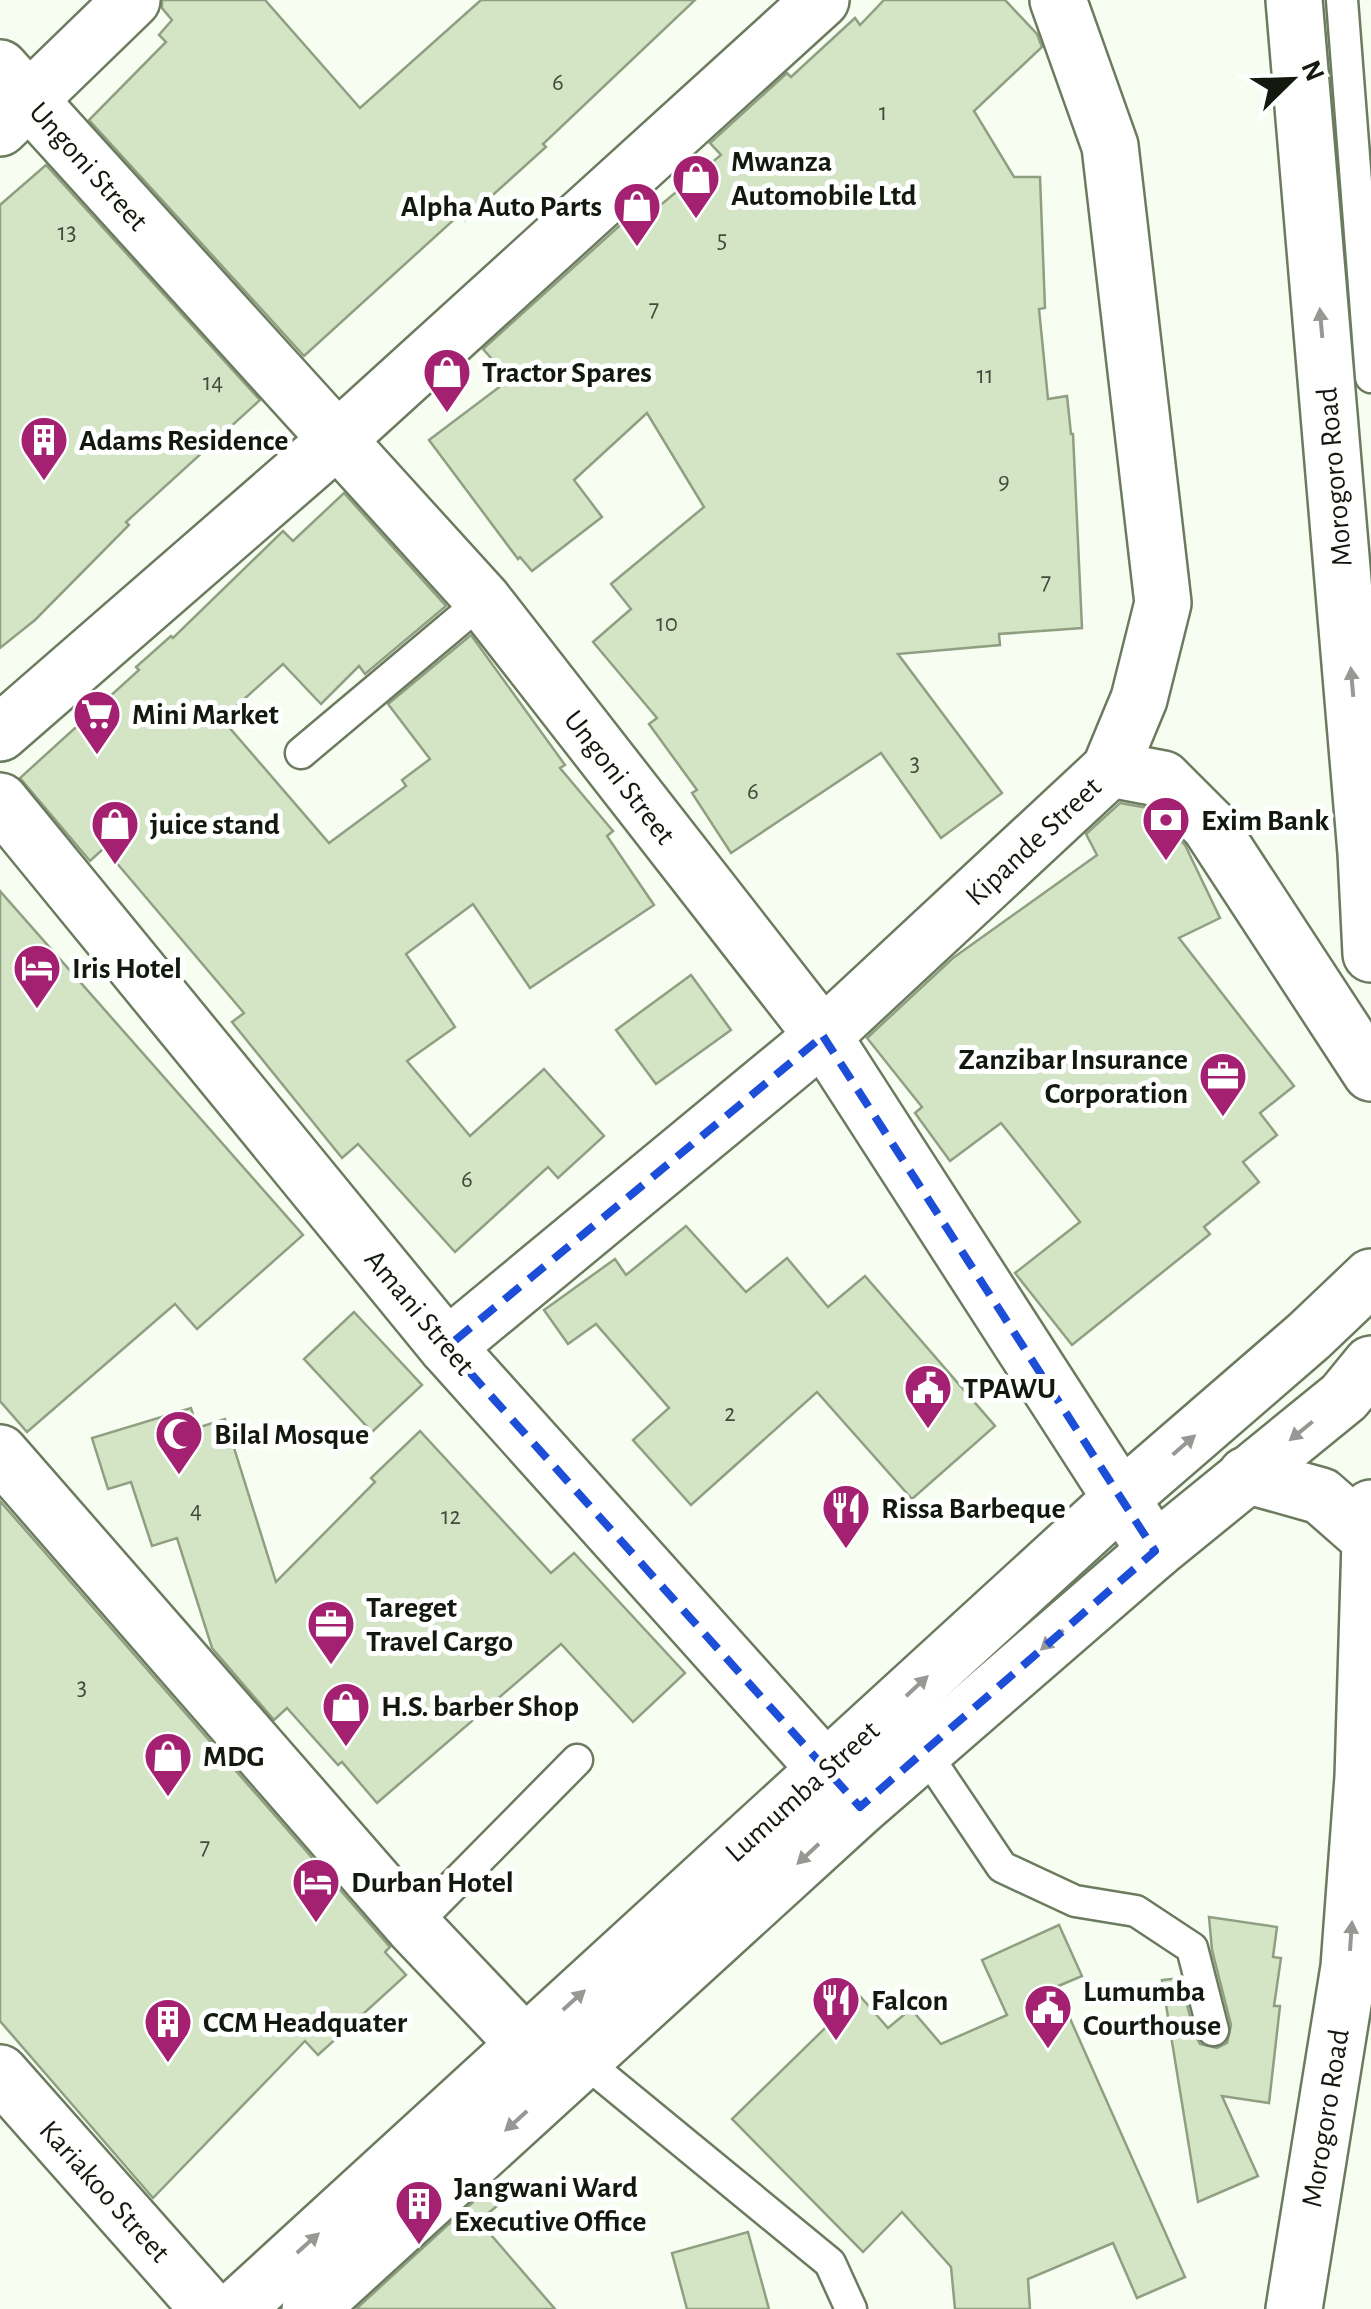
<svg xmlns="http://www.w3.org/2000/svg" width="1371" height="2309" font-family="'Alegreya Sans',sans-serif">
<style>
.building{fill:#d4e5c6;stroke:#8f9f82;stroke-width:2.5}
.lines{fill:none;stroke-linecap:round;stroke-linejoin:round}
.lane-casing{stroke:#6b7b5f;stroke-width:35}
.street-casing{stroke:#6b7b5f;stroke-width:60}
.secondary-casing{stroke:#6b7b5f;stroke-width:60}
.highway-casing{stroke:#6b7b5f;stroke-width:60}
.lane{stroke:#fff;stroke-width:30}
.street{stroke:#fff;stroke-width:55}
.secondary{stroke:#fff;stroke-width:55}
.highway{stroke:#fff;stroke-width:55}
.oneway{fill:#959893}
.marked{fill:none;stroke:#1d4ed8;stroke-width:8;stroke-dasharray:20 12;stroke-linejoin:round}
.labels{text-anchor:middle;stroke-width:10;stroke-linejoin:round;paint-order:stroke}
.number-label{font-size:25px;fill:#434c3c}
.poi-label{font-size:30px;font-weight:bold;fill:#13190e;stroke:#fff;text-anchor:start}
.street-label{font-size:30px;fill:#13190e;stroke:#fff}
</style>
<rect width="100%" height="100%" fill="#f7fef1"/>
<g class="building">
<path d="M162,0h103l95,108 121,-108h214l-152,144 3,3 -81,73 -5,-6 -156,142 -215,-236 77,-78 -7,-7 13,-15 -10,-12z"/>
<path d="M884,0h121l32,34 5,13 -68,64 40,66h26l5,131 -6,1 9,90 19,-3 4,38h2l9,194 -83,6 1,11 -102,9 104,139 -61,45 -60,-85 -150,100 -39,-60 5,-3 -48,-66 8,-6 -64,-76 38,-33 -20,-25 93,-77 -57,-94 -73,67 28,37 -70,54 -12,-14 -2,2 -89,-119 81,-61 -27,-30 144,-130 7,8 87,-72 -11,-12 77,-70 4,4 64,-59 5,7z"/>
<path d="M46,165l214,235 -134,122 3,3 -94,95 -35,28v-443z"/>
<path d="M344,493l102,113 -81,68 -6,-8 -38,38 -38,-40 -61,55 107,124 77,-57 -4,-6 28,-21 -42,-55 83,-69 94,130 -5,3 53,63 -6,5 47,69 -124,83 -57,-84 -67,50 49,73 -48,34 63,75 74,-67 60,67 -46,42 -10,-11 -93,85 -97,-108 -16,14 -110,-136 12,-9 -140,-165 -14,13 -70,-83 119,-108 -3,-3 35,-31 2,2 110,-107 10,10z"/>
<path d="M1120,803l28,5 37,37 35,73 -41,20 115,148 -34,27 17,22 -34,27 16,20 -55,45 6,7 -138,111 -57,-72 65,-51 -79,-99 -51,38 -35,-48 7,-6 -55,-69 86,-80 144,-103 -11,-21z"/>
<path d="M0,891l303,344 -106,94 -22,-25 -148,128 -27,-31z"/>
<path d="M691,975l40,55 -75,54 -40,-54z"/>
<path d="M686,1226l60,66 41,-34 41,49 37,-31 130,150 -83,73 -95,-107 -126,113 -58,-65 36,-32 -73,-84 -28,20 -24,-34 71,-51 11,16z"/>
<path d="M354,1312l68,73 -50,47 -68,-73z"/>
<path d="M191,1408l6,20 28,-9 51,163 99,-100 -4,-4 49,-47 131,142 23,-20 111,120 -52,49 -72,-78 -184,159 -35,-41 -4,3 -51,-57 -13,12 -62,-72 -35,-110 -25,8 -21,-64 -23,7 -16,-51z"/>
<path d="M0,1501l390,446 -5,5 21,23 -88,80 -13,-14 -152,157 -153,-177z"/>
<path d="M1209,1917l68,10 -4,30 8,1 -7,48h6l-11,97 -47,-7 36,80 -60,26 -36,-222 18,-2 15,57 5,9 17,4 10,-5 4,-18 -19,-75z"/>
<path d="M1059,1925l23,51 -26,11 129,290 -48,21 -24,-55 -85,36 2,30h-75l-4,-42 -49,-55 -39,40 -131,-133 127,-124 29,33 23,-19 30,35 66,-29 -25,-55z"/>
<path d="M497,2180l13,15 -31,26 76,88h-199z"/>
<path d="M748,2232l21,77h-82l-15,-56z"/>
</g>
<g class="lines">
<g class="lane-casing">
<g id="lane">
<path d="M1342,0l29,377"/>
<path d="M301,753l182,-153"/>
<path d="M924,1751l78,116 73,34 61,10 56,37 21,82"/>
<path d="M413,1926l164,-166"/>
<path d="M583,2060l247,203 21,46"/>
</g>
</g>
<g class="street-casing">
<g id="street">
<path d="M0,68l483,532 340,436 332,515"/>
<path d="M0,128l132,-128"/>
<path d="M0,733l338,-294 483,-439"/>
<path d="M1110,769l53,10 46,46 162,248"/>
<path d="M0,801l447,546 411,458"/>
<path d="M447,1347l376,-311 287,-267 29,-70 24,-96 -53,-457 -52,-146"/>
<path d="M0,1453l413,473 112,118"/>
<path d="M0,2073l209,236"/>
</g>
</g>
<g class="secondary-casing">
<g id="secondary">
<path d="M236,2309l887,-812 186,-161 62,-59"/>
<path d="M310,2309l550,-502 295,-256 189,-154 27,-33"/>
</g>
</g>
<g class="highway-casing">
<g id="highway">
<path d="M1294,0l72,853 5,101"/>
<path d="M1246,1475l75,21 49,43"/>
<path d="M1294,2309l55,-342 14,-190 8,-269"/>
</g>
</g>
<use href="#lane" class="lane"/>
<use href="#street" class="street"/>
<use href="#secondary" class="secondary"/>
<use href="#highway" class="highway"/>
</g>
<defs><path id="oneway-solid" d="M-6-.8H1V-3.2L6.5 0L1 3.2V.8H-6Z" transform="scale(2.5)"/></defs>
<g class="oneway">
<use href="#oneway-solid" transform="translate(1321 323) rotate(-95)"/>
<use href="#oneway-solid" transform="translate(1352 682) rotate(-95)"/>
<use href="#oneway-solid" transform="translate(1301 1431) rotate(141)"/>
<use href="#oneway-solid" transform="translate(1184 1445) rotate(-41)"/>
<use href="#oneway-solid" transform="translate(1052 1640) rotate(139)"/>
<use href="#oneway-solid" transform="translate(917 1686) rotate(-43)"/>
<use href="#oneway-solid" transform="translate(808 1854) rotate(137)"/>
<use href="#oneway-solid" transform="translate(1351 1936) rotate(-86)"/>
<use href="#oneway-solid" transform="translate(574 2000) rotate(-42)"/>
<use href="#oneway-solid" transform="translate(516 2121) rotate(138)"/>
<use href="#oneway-solid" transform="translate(308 2243) rotate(-42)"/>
</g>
<path class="marked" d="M823,1036l332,515 -295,256 -413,-460z"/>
<defs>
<g id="shop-pin" transform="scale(2.5)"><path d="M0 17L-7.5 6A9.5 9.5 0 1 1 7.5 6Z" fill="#a32170" stroke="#fff"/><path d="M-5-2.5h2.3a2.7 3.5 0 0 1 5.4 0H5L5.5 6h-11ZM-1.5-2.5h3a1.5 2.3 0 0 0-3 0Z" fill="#fff"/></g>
<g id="building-pin" transform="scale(2.5)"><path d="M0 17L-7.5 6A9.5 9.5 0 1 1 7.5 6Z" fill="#a32170" stroke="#fff"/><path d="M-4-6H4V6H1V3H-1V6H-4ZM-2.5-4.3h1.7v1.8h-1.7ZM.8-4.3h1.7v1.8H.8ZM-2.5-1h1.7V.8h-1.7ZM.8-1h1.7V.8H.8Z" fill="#fff"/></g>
<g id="supermarket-pin" transform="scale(2.5)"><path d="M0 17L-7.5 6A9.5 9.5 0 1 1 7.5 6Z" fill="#a32170" stroke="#fff"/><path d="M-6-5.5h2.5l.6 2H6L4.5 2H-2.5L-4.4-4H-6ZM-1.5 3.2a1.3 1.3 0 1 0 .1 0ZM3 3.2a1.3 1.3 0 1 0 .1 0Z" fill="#fff"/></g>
<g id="bank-pin" transform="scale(2.5)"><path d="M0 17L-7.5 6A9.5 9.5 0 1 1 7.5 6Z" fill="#a32170" stroke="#fff"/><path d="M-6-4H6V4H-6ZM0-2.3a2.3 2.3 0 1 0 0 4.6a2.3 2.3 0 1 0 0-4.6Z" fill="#fff"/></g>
<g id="hotel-pin" transform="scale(2.5)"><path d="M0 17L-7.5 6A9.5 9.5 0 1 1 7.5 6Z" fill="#a32170" stroke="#fff"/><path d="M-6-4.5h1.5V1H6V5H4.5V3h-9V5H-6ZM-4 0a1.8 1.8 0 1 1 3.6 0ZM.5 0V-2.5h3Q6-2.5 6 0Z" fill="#fff"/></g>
<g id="office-pin" transform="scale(2.5)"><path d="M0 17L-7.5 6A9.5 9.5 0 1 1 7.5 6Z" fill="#a32170" stroke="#fff"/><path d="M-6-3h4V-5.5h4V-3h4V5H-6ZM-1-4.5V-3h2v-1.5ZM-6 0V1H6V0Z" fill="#fff"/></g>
<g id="civic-pin" transform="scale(2.5)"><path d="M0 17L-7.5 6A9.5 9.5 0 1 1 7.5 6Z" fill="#a32170" stroke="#fff"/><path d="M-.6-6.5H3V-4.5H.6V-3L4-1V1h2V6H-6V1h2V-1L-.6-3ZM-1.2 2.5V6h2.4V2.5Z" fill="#fff"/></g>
<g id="mosque-pin" transform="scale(2.5)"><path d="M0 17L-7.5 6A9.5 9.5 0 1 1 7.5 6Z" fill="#a32170" stroke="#fff"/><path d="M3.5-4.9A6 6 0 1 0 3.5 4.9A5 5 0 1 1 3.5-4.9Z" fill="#fff"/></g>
<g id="restaurant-pin" transform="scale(2.5)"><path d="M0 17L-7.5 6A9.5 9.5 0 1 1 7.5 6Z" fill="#a32170" stroke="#fff"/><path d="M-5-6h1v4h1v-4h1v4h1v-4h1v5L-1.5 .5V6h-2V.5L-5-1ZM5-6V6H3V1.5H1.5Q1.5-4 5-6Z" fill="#fff"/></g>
</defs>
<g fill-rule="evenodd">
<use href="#shop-pin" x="696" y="178"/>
<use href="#shop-pin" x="637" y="206"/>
<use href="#shop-pin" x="447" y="372"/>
<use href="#building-pin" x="44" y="440"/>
<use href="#supermarket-pin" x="97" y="714"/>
<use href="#bank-pin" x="1166" y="820"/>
<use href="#shop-pin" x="115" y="824"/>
<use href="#hotel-pin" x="37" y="968"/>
<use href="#office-pin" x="1223" y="1076"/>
<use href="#civic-pin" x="928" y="1388"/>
<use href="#mosque-pin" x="179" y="1434"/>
<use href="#restaurant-pin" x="846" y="1508"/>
<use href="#office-pin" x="331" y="1624"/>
<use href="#shop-pin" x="346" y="1706"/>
<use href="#shop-pin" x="168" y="1756"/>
<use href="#hotel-pin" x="316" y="1882"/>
<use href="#restaurant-pin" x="836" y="2000"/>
<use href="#civic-pin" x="1048" y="2008"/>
<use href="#building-pin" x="168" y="2022"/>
<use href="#building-pin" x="419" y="2204"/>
</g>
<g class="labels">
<g class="number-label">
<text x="558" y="90">6</text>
<text x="883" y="120">1</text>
<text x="67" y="240">13</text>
<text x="722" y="247">5</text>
<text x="654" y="316">7</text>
<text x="985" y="383">11</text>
<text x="213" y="390">14</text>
<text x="1004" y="489">9</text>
<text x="1046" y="589">7</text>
<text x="667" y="631">10</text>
<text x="915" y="771">3</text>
<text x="753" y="799">6</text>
<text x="467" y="1187">6</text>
<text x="730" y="1421">2</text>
<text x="196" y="1518">4</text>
<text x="451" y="1524">12</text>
<text x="82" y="1695">3</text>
<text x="205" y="1854">7</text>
</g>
<g class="poi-label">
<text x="731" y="171">Mwanza<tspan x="731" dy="34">Automobile Ltd</tspan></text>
<text x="602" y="216" text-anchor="end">Alpha Auto Parts</text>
<text x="482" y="382">Tractor Spares</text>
<text x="79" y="450">Adams Residence</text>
<text x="132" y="724">Mini Market</text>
<text x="1201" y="830">Exim Bank</text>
<text x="150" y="834">juice stand</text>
<text x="72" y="978">Iris Hotel</text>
<text x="1188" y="1069" text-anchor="end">Zanzibar Insurance<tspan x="1188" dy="34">Corporation</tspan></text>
<text x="963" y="1398">TPAWU</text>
<text x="214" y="1444">Bilal Mosque</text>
<text x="881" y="1518">Rissa Barbeque</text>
<text x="366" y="1617">Tareget<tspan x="366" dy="34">Travel Cargo</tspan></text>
<text x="381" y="1716">H.S. barber Shop</text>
<text x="203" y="1766">MDG</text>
<text x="351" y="1892">Durban Hotel</text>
<text x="1083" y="2001">Lumumba<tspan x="1083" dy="34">Courthouse</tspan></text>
<text x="871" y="2010">Falcon</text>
<text x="203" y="2032">CCM Headquater</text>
<text x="454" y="2197">Jangwani Ward<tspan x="454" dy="34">Executive Office</tspan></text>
</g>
<g class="street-label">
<text transform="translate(89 166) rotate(48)" y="10">Ungoni Street</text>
<text transform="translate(1334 477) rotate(-95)" y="10">Morogoro Road</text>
<text transform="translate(620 777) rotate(52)" y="10">Ungoni Street</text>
<text transform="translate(1033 841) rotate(-43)" y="10">Kipande Street</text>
<text transform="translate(420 1312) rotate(50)" y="10">Amani Street</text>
<text transform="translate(802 1791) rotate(-42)" y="10">Lumumba Street</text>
<text transform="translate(1325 2118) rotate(-81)" y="10">Morogoro Road</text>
<text transform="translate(105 2191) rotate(48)" y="10">Kariakoo Street</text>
</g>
</g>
<g transform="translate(1291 80) rotate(67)" stroke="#ffffff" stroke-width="8" paint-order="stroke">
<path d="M0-8L18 38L0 25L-18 38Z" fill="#13190e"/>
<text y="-15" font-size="28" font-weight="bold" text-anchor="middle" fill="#13190e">N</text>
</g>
</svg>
